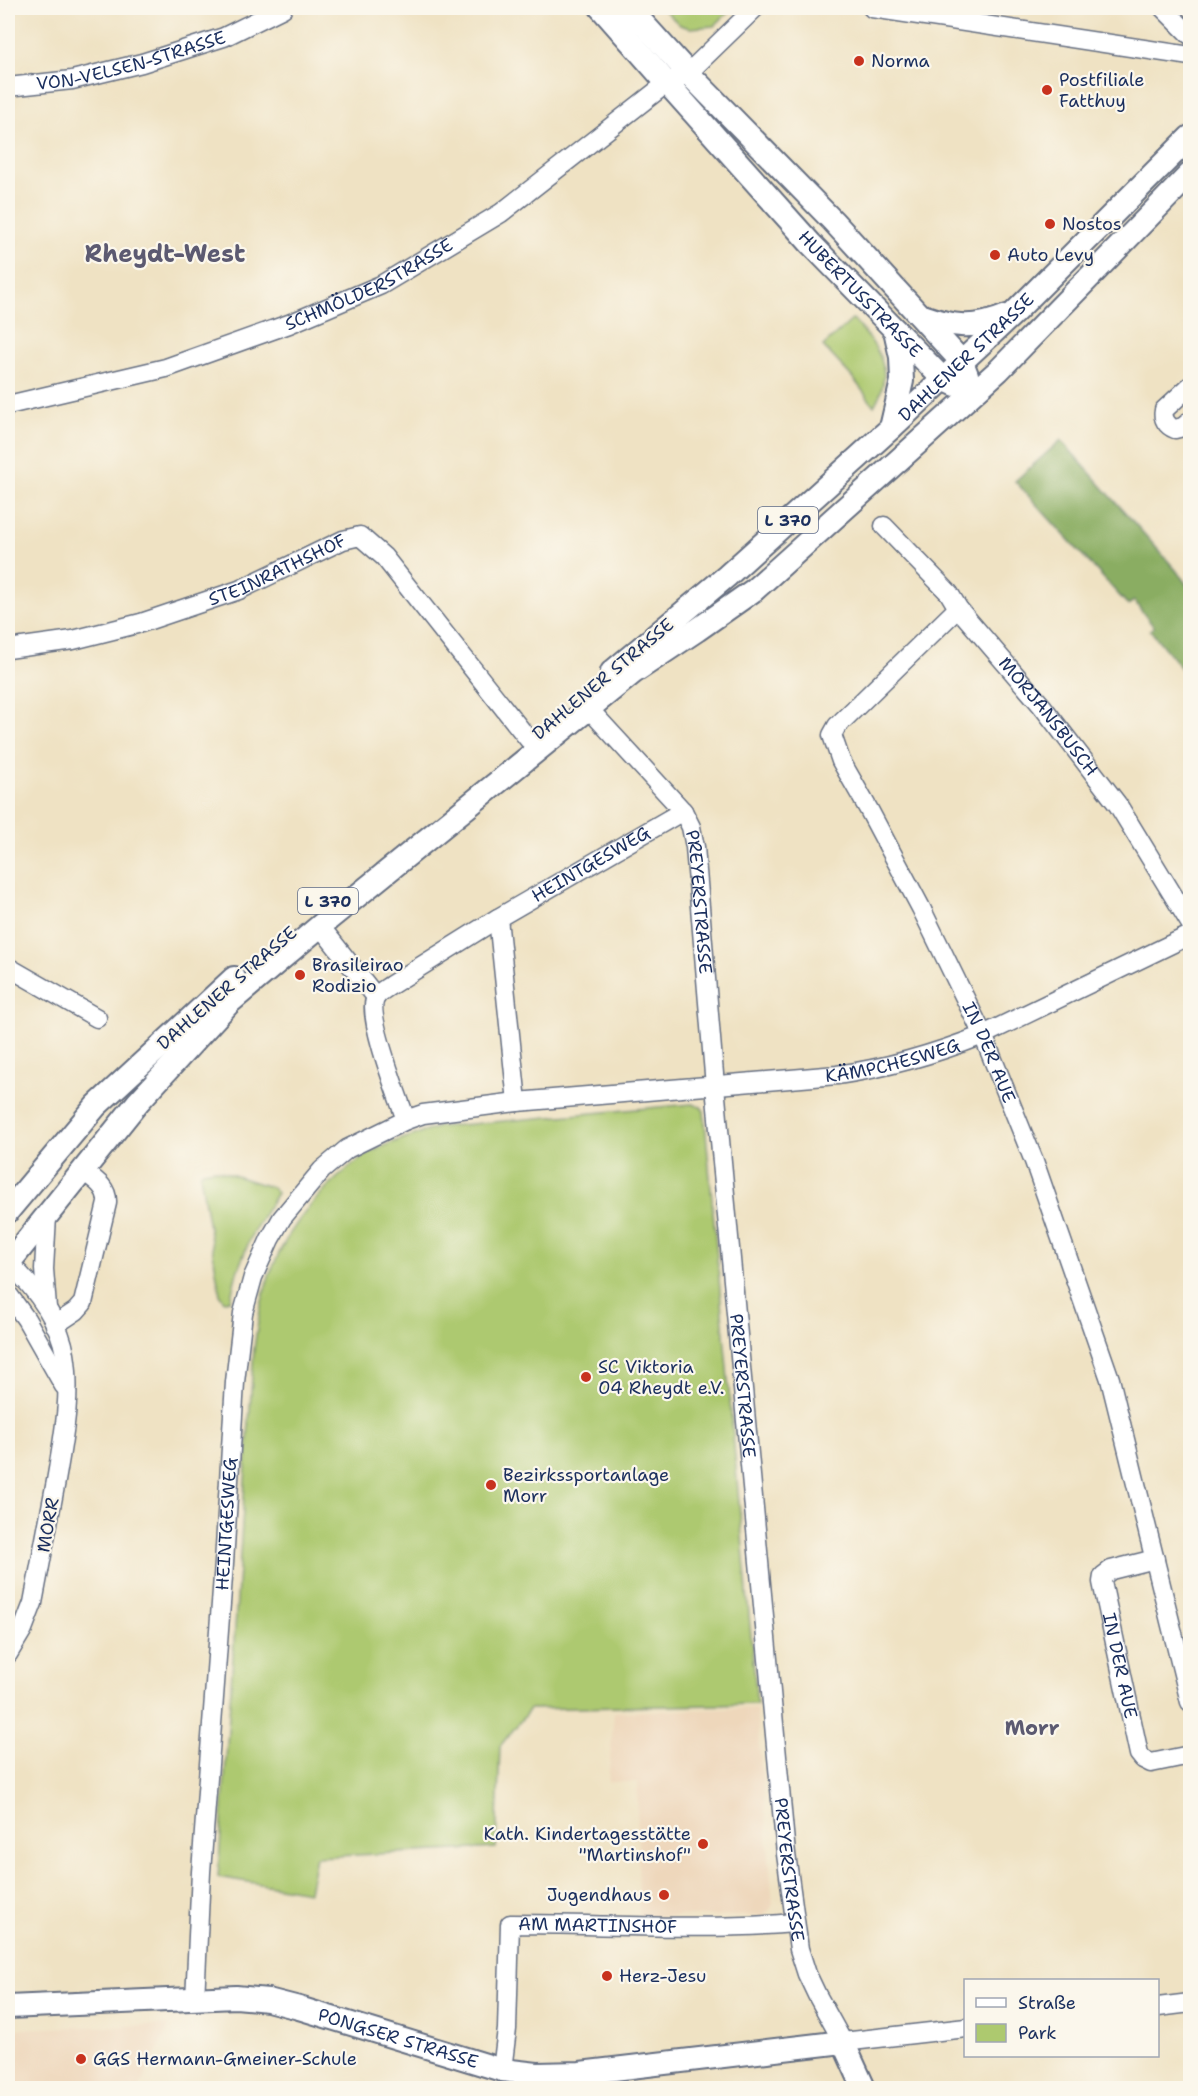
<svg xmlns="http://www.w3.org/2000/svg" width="1198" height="2096" font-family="'Shantell Sans',sans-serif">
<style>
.built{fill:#eed7bb}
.green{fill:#adc96f;stroke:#647c66;stroke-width:1.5}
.forest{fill:#8aad62;stroke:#526e60;stroke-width:1.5}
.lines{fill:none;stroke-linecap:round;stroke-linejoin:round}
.minor-casing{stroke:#656e81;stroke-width:21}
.major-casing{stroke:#656e81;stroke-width:26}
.minor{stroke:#fff;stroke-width:18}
.major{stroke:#fff;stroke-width:22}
.poi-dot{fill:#c8321e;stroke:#fbf7ec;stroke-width:2}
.labels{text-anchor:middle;stroke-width:4.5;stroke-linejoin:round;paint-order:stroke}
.shield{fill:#fbf7ec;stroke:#5e6b89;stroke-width:1.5}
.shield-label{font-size:16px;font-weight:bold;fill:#1b2f5e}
.street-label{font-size:18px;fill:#1b2f5e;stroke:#fbf7ec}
.poi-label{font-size:18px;fill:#1b2f5e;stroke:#fbf7ec;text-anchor:start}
.neighbourhood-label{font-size:20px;font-weight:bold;fill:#5c5a71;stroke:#fbf7ec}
.district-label{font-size:24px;font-weight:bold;fill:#5c5a71;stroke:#fbf7ec}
</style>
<rect width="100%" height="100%" fill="#fbf7ec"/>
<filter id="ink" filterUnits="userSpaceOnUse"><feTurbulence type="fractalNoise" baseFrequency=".0167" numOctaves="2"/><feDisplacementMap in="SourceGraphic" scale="12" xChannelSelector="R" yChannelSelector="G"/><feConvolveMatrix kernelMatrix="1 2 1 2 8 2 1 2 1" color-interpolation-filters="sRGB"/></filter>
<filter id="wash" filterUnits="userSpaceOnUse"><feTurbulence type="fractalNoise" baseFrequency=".008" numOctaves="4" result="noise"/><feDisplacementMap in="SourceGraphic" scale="24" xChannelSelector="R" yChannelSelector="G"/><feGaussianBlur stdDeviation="1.35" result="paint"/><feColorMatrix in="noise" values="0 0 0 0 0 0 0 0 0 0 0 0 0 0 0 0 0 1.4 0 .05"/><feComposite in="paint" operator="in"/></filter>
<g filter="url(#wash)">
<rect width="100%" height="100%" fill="#efe2c3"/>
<g class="built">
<path d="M756,1708l17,197 -5,7 -5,4h-124l-2,-134h-29l6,-70z"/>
<path d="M170,2025l-31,63h-131v-59z"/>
</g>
<g class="green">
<path d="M662,8h71l-19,18 -24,2 -10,-3z"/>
<path d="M853,319c25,28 43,51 21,87l-21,-28 -30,-32z"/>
<path d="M692,1104l9,3 3,4 53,593 -227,5 -30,37 -4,102 -180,9 -7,35 -91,-15 36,-528c4,-28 8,-59 20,-85 18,-43 53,-82 91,-108 21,-14 49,-20 73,-29z"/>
<path d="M215,1169l58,19 4,5 -25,41 -15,38 -7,28 -6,1 -4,-6 -20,-121 3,-3z"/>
</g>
<path class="forest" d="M1061,440l115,130 14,19v90l-40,-49 4,-3 -20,-26 -6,4 -113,-124z"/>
</g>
<g filter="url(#ink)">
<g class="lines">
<g class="minor-casing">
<g id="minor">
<path d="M872,8l318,48"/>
<path d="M1163,8l27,27"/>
<path id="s1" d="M8,87l64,-7 70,-17 82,-26 59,-29"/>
<path d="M1190,386l-26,24c-2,9 3,16 11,19l8,-2 7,-6"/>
<path id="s2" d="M8,405l158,-37 123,-44 92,-39 120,-72 166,-130 21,-10 67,-65"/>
<path id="s3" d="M884,526l65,67 9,15 84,98 76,99 72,118"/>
<path id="s4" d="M958,608l-121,118 -5,9 9,26 28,49 52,98 62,127 51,126 76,218 80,323"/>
<path id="s5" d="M8,649l65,-9 68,-17 98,-33 104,-50 17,-4 24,21 145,183"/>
<path id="s6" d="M589,709l94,102 8,16 4,20 20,239 71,768 13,95 8,25 10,21 26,47 123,-14"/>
<path d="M498,918l19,184"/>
<path d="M320,926l56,71"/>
<path d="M8,967l89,51"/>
<path id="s7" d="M406,1120c-7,-21 -41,-107 -30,-123 3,-5 11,-9 15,-12l107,-67 185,-107"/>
<path d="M47,1216l-3,53 3,39"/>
<path d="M8,1262c25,24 51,56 57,92 7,42 -2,85 -9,127 -8,41 -15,81 -23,122l-10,26 -15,25"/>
<path d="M8,1294l18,25 38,67"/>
<path d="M55,1325l21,-14 7,-8 24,-100c1,-16 -12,-23 -24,-32"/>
<path id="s8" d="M1155,1559l-44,11 -8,6 -1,6 37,172 4,5 8,4 39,-8"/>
<path id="s9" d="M195,2000l6,-128 23,-309 11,-181 8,-69 10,-36 17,-38 12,-21 40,-48 25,-21 59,-29 17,-6 94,-12 320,-27c50,-7 98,-21 146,-40l207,-100"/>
<path d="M1158,2007l32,-4"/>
<path id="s10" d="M502,2070l5,-41 3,-105c95,0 190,7 284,-1"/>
</g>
</g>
<g class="major-casing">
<g id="major">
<path id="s11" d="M601,8l66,75 144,161 132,135 13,6"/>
<path d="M629,8l59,65 145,148 129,141 5,13"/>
<path d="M920,315c34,12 53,15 87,1"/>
<path d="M891,428l11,-47 -1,-24 -6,-27"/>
<path id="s12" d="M612,672l115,-96 164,-148 123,-115 176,-176"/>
<path d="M8,1211l88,-105 138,-128"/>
<path d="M8,1264l130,-162 92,-100 90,-76 314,-254 63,-42 57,-40 245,-220 191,-196"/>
<path id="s13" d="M8,2007l228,-10 32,3 31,8 203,62 35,4 43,-1 263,-31 21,46"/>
</g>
</g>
<use href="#minor" class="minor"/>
<use href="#major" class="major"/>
</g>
</g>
<g class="poi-dot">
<circle cx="859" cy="61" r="6"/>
<circle cx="1047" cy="90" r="6"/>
<circle cx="1050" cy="224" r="6"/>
<circle cx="995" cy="255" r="6"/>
<circle cx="300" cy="975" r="6"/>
<circle cx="586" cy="1377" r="6"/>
<circle cx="491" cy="1485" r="6"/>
<circle cx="703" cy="1844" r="6"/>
<circle cx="664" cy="1895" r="6"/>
<circle cx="607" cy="1976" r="6"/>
<circle cx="81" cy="2059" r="6"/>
</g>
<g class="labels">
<g class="shield">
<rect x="758" y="507" width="60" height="26" rx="4.5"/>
<rect x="298" y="888" width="60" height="26" rx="4.5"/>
</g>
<g class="shield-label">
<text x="788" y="526">L 370</text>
<text x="328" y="907">L 370</text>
</g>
<g class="street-label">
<text dy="6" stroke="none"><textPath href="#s1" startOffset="126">VON-VELSEN-STRASSE</textPath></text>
<text dy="6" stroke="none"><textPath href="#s2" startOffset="382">SCHMÖLDERSTRASSE</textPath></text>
<text dy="6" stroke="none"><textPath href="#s11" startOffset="386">HUBERTUSSTRASSE</textPath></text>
<text dy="6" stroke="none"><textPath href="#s12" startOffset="474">DAHLENER STRASSE</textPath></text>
<text dy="6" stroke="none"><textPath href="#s5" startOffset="282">STEINRATHSHOF</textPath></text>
<text transform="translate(603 679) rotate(-40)" y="6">DAHLENER STRASSE</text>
<text dy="6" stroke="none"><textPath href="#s3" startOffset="252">MORJANSBUSCH</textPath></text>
<text dy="6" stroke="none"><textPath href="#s7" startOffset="381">HEINTGESWEG</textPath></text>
<text dy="6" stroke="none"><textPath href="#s6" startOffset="232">PREYERSTRASSE</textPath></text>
<text transform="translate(227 988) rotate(-41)" y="6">DAHLENER STRASSE</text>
<text dy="6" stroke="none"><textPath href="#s4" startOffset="534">IN DER AUE</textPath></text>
<text dy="6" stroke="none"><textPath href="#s9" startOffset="1444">KÄMPCHESWEG</textPath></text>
<text dy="6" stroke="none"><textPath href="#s6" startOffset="718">PREYERSTRASSE</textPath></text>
<text transform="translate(48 1525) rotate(-80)" y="6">MORR</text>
<text dy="6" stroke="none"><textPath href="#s9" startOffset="477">HEINTGESWEG</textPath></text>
<text dy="6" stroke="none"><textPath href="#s8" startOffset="147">IN DER AUE</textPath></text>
<text dy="6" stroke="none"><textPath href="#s6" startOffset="1204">PREYERSTRASSE</textPath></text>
<text dy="6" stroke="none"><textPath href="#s10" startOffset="234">AM MARTINSHOF</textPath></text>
<text dy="6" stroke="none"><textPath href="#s13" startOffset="396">PONGSER STRASSE</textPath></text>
</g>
<g class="poi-label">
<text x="871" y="67">Norma</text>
<text x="1059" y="86">Postfiliale<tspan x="1059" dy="21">Fatthuy</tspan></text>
<text x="1062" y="230">Nostos</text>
<text x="1007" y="261">Auto Levy</text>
<text x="312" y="971">Brasileirao<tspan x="312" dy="21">Rodizio</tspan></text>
<text x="598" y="1373">SC Viktoria<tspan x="598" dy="21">04 Rheydt e.V.</tspan></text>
<text x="503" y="1481">Bezirkssportanlage<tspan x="503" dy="21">Morr</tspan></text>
<text x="691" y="1840" text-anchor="end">Kath. Kindertagesstätte<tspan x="691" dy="21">"Martinshof"</tspan></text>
<text x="652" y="1901" text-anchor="end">Jugendhaus</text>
<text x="619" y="1982">Herz-Jesu</text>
<text x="93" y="2065">GGS Hermann-Gmeiner-Schule</text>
</g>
<g class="neighbourhood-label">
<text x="1032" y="1735">Morr</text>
</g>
<g class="district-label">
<text x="165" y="262">Rheydt-West</text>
</g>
</g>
<rect width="1198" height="2096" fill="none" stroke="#fbf7ec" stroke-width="30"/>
<rect x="964" y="1979" width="195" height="78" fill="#fbf7ec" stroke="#a1a7b3" stroke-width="1.5"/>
<rect x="976" y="1998" width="30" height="9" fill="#ffffff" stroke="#a1a7b3" stroke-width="1.5"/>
<text x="1018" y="2009" font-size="18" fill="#1b2f5e">Straße</text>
<rect x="976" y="2024" width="30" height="18" fill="#adc96f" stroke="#a1a7b3" stroke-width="1.5"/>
<text x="1018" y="2039" font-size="18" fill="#1b2f5e">Park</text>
</svg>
